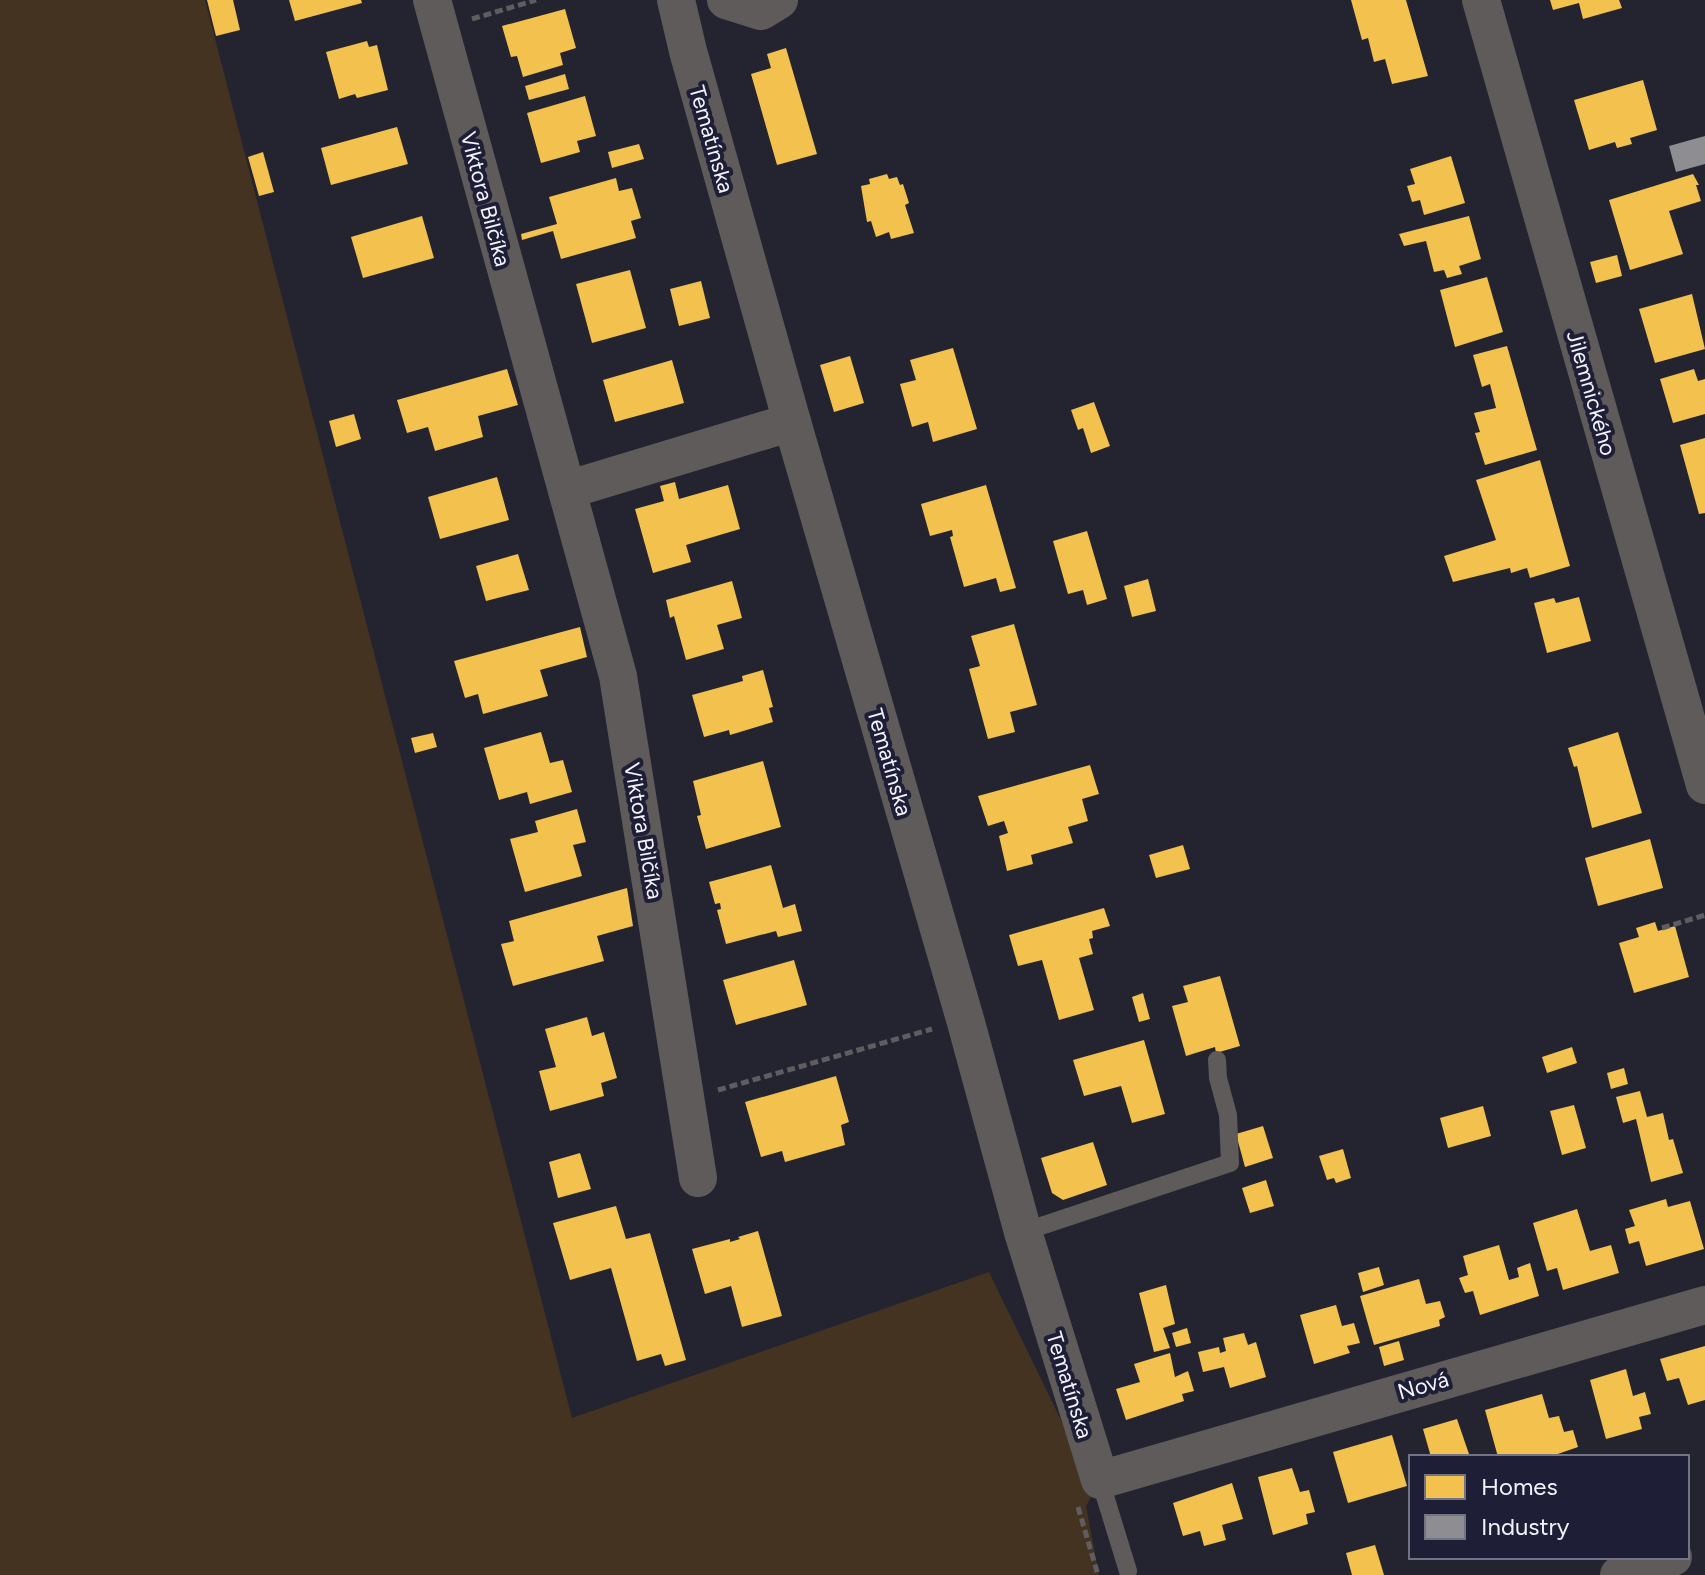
<svg xmlns="http://www.w3.org/2000/svg" width="1705" height="1575" font-family="Figtree,sans-serif">
<style>
.green{fill:#443320}
.homes{fill:#f2c14e}
.industry{fill:#8d8d92}
.lines{fill:none;stroke-linecap:round;stroke-linejoin:round}
.path{stroke:#5f5d5f;stroke-width:5;stroke-dasharray:8 4;stroke-linecap:butt}
.lane{stroke:#5f5b5a;stroke-width:18}
.street{stroke:#5f5b5a;stroke-width:38}
.labels{text-anchor:middle;stroke-width:8;stroke-linejoin:round;paint-order:stroke}
.street-label{font-size:22px;fill:#f2f3fd;stroke:#1e1e36}
</style>
<rect width="100%" height="100%" fill="#242430"/>
<path class="green" d="M0,0h205l367,1418 417,-146 106,218 -9,16 13,69h-1099z"/>
<g class="homes">
<path d="M207,0h26l7,30 -24,6z"/>
<path d="M289,0h72l1,3 -67,18z"/>
<path d="M1351,0h55l22,76 -36,8 -7,-25 -11,3 -6,-24 -6,2z"/>
<path d="M1550,0h69l3,8 -39,11 -4,-16 -26,7z"/>
<path d="M565,9l11,39 -16,5 3,12 -40,12 -6,-21 -6,1 -9,-31z"/>
<path d="M367,41l2,6 8,-2 11,45 -31,8 -2,-4 -16,5 -13,-47z"/>
<path d="M786,48l31,106 -40,11 -26,-91 20,-6 -4,-14z"/>
<path d="M565,74l4,15 -40,11 -4,-14z"/>
<path d="M1643,80l14,50 -27,8 2,6 -15,4 -2,-6 -26,8 -15,-50z"/>
<path d="M585,96l11,40 -19,5 3,11 -39,11 -14,-50z"/>
<path d="M397,127l11,37 -77,21 -10,-37z"/>
<path d="M639,144l5,15 -32,9 -4,-16z"/>
<path d="M263,152l11,40 -15,4 -11,-39z"/>
<path d="M1451,156l14,47 -41,12 -4,-15 -8,2 -5,-16 8,-2 -5,-15z"/>
<path d="M887,174l2,5 8,-2 3,8 3,-1 6,19 -4,2 9,28 -23,6 -2,-7 -13,5 -5,-16 -4,1 -6,-36 9,-2 -1,-5z"/>
<path d="M1693,174l6,11h-3l5,16 -32,10 14,43 -53,16 -21,-70z"/>
<path d="M616,178l3,13 13,-3 9,30 -10,3 5,17 -75,21 -8,-28 -31,9 -1,-6 36,-10 -8,-27z"/>
<path d="M422,216l12,42 -71,20 -12,-41z"/>
<path d="M1469,216l12,43 -22,7 3,8 -15,4 -3,-8 -10,2 -8,-31 -22,5 -5,-12z"/>
<path d="M1617,255l5,21 -26,7 -6,-21z"/>
<path d="M630,270l16,58 -54,15 -16,-59z"/>
<path d="M1487,277l16,55 -48,15 -15,-57z"/>
<path d="M701,281l9,37 -31,8 -9,-37z"/>
<path d="M1692,294l13,55 -50,14 -16,-54z"/>
<path d="M1507,346l30,104 -52,15 -10,-32 5,-1 -6,-19 22,-5 -6,-24 -8,3 -9,-32z"/>
<path d="M953,348l24,81 -44,13 -5,-20 -16,5 -12,-43 16,-4 -6,-20z"/>
<path d="M850,356l14,47 -30,9 -14,-47z"/>
<path d="M672,360l12,43 -69,19 -12,-42z"/>
<path d="M507,369l11,36 -40,11 5,21 -48,14 -7,-24 -21,6 -10,-33z"/>
<path d="M1694,369l4,12 7,-2v35l-32,9 -13,-44z"/>
<path d="M1094,402l16,44 -19,7 -8,-25 -5,2 -7,-20z"/>
<path d="M354,414l7,25 -25,8 -7,-26z"/>
<path d="M1705,438v75l-6,1 -19,-69z"/>
<path d="M1540,460l30,106 -40,12 -3,-10 -16,5 -1,-5 -57,14 -9,-26 52,-16 -20,-60z"/>
<path d="M497,477l12,43 -69,19 -12,-42z"/>
<path d="M675,482l4,17 49,-14 12,44 -54,16 5,17 -38,11 -18,-64 29,-8 -4,-15z"/>
<path d="M986,485l30,103 -16,4 -4,-14 -32,9 -14,-50 3,-1 -1,-6 -22,6 -9,-32z"/>
<path d="M1087,531l20,68 -20,6 -4,-15 -15,4 -15,-53z"/>
<path d="M518,554l11,36 -43,11 -10,-35z"/>
<path d="M1148,579l8,32 -24,6 -8,-31z"/>
<path d="M732,581l10,37 -25,7 7,24 -38,11 -12,-44 -4,2 -4,-18z"/>
<path d="M1579,597l12,44 -44,12 -13,-50 20,-5 2,5z"/>
<path d="M1014,624l23,81 -27,7 5,20 -27,7 -19,-70 11,-3 -9,-30z"/>
<path d="M580,627l7,30 -47,13 8,26 -65,18 -5,-20 -13,4 -11,-37z"/>
<path d="M763,670l10,37 -4,1 4,14 -43,13 -1,-5 -25,7 -12,-42 51,-14 -1,-5z"/>
<path d="M541,732l9,31 13,-3 9,32 -42,12 -3,-12 -28,8 -15,-52z"/>
<path d="M1618,732l24,81 -50,15 -15,-62 -3,1 -6,-19z"/>
<path d="M433,733l4,14 -22,6 -4,-15z"/>
<path d="M763,761l18,66 -75,22 -9,-33 4,-1 -8,-34z"/>
<path d="M1090,765l9,29 -17,5 6,22 -20,6 5,16 -42,12 2,9 -26,7 -8,-35 9,-3 -4,-12 -16,5 -10,-30z"/>
<path d="M577,809l9,33 -13,3 9,31 -57,16 -15,-53 28,-7 -3,-11z"/>
<path d="M1650,839l13,49 -65,18 -13,-48z"/>
<path d="M1183,845l7,24 -34,9 -7,-23z"/>
<path d="M771,865l12,43 12,-4 7,27 -24,6 -2,-6 -50,13 -9,-34 4,-1 -1,-6 -5,1 -6,-22z"/>
<path d="M627,888l6,38 -36,10 7,25 -91,25 -12,-42 13,-3 -5,-20z"/>
<path d="M1104,908l6,18 -18,5 1,7 -4,1 4,15 -14,4 15,52 -35,10 -17,-60 -24,6 -9,-31z"/>
<path d="M1655,922l3,9 17,-5 14,51 -55,16 -15,-50 20,-6 -3,-9z"/>
<path d="M794,960l13,45 -71,20 -13,-45z"/>
<path d="M1220,976l20,70 -24,7 -1,-6 -29,9 -14,-50 16,-4 -5,-16z"/>
<path d="M1143,993l7,26 -11,3 -7,-25z"/>
<path d="M587,1017l5,19 12,-4 13,46 -16,5 3,13 -54,15 -11,-40 17,-4 -11,-38z"/>
<path d="M1144,1040l21,74 -33,9 -11,-37 -37,10 -11,-36z"/>
<path d="M1572,1047l5,16 -30,10 -5,-16z"/>
<path d="M1624,1068l4,16 -17,5 -4,-16z"/>
<path d="M836,1076l13,46 -8,3 4,20 -60,17 -3,-11 -21,6 -16,-55z"/>
<path d="M1640,1091l7,26 16,-4 6,27 4,-1 10,34 -32,9 -15,-63 -13,4 -7,-26z"/>
<path d="M1574,1105l12,43 -24,7 -12,-44z"/>
<path d="M1483,1106l8,30 -43,12 -8,-30z"/>
<path d="M1263,1126l10,32 -28,9 -9,-33z"/>
<path d="M1093,1142l14,43 -44,15 -11,-7 -11,-35z"/>
<path d="M1343,1149l8,29 -15,5 -2,-5 -7,2 -8,-24z"/>
<path d="M580,1153l11,36 -33,9 -9,-36z"/>
<path d="M1266,1180l8,26 -24,7 -8,-25z"/>
<path d="M1666,1199l2,8 22,-6 14,48 -58,17 -7,-25 -10,3 -4,-15 10,-3 -6,-16z"/>
<path d="M616,1206l10,33 24,-6 36,127 -21,6 -4,-12 -24,7 -26,-93 -41,12 -17,-57z"/>
<path d="M1577,1209l13,42 21,-6 8,28 -56,17 -6,-22 -10,3 -14,-48z"/>
<path d="M758,1231l24,85 -40,11 -11,-41 -26,8 -13,-45 38,-10v3l10,-3 -2,-2z"/>
<path d="M1499,1245l10,35 10,-3 -2,-9 13,-5 9,33 -59,19 -7,-24 -8,2 -6,-15 9,-3 -5,-19z"/>
<path d="M1379,1267l5,18 -21,7 -5,-19z"/>
<path d="M1419,1279l7,25 14,-3 5,16 -6,3 1,6 -66,19 -14,-49z"/>
<path d="M1166,1285l9,39 -12,4 7,20 -16,4 -15,-59z"/>
<path d="M1336,1305l6,21 12,-3 6,20 -13,3 3,7 -36,11 -14,-49z"/>
<path d="M1187,1328l4,15 -15,4 -4,-14z"/>
<path d="M1244,1333l4,12 8,-3 10,35 -36,11 -6,-21 -21,5 -5,-20 21,-5 1,6 6,-2 -3,-13z"/>
<path d="M1399,1341l5,19 -20,6 -5,-19z"/>
<path d="M1705,1346v54l-17,5 -9,-27 -12,3 -7,-22z"/>
<path d="M1170,1353l5,24 13,-6 6,20 -12,3 2,7 -58,19 -10,-31 24,-7 -6,-18z"/>
<path d="M1626,1369l7,27 12,-4 6,22 -12,3 3,12 -36,10 -16,-59z"/>
<path d="M1542,1394l7,24 10,-2 5,16 9,-2 5,17 -29,10h-51l-13,-47z"/>
<path d="M1457,1419l13,38h-39l-8,-28z"/>
<path d="M1392,1435l15,51 -59,17 -15,-51z"/>
<path d="M1292,1468l8,24 9,-2 6,22 -9,2 2,10 -35,11 -15,-58z"/>
<path d="M1232,1483l11,36 -21,6 4,15 -22,6 -4,-15 -17,5 -10,-33z"/>
<path d="M1375,1545l9,30h-32l-6,-22z"/>
</g>
<path class="industry" d="M1705,136v28l-29,8 -7,-26z"/>
<g class="lines">
<g class="path">
<path d="M472,19l64,-19"/>
<path d="M1662,928l43,-13"/>
<path d="M718,1090l214,-61"/>
<path d="M1078,1507l20,68"/>
</g>
<g class="lane">
<path d="M1023,1232l207,-69 -2,-48 -10,-37 -1,-18"/>
<path d="M1100,1480l28,91"/>
</g>
<g class="street">
<path d="M432,0l186,676 80,502"/>
<path d="M676,0l12,51 104,371 173,597 58,213 77,248 605,-175"/>
<path d="M726,0l35,11 18,-11"/>
<path d="M1481,0l224,785"/>
<path d="M567,490l225,-68"/>
<path d="M1619,1575l54,-18"/>
</g>
</g>
<g class="labels">
<g class="street-label">
<text transform="translate(712 139) rotate(74)" y="8">Tematínska</text>
<text transform="translate(486 199) rotate(75)" y="8">Viktora Bilčíka</text>
<text transform="translate(1592 393) rotate(74)" y="8">Jilemnického</text>
<text transform="translate(890 762) rotate(74)" y="8">Tematínska</text>
<text transform="translate(644 831) rotate(80)" y="8">Viktora Bilčíka</text>
<text transform="translate(1070 1385) rotate(73)" y="8">Tematínska</text>
<text transform="translate(1423 1385) rotate(-16)" y="8">Nová</text>
</g>
</g>
<rect x="1409" y="1455" width="280" height="104" fill="#1e1e36" stroke="#737386" stroke-width="2"/>
<rect x="1425" y="1475" width="40" height="24" fill="#f2c14e" stroke="#737386" stroke-width="2"/>
<text x="1481" y="1495" font-size="24" fill="#f2f3fd">Homes</text>
<rect x="1425" y="1515" width="40" height="24" fill="#8d8d92" stroke="#737386" stroke-width="2"/>
<text x="1481" y="1535" font-size="24" fill="#f2f3fd">Industry</text>
</svg>
